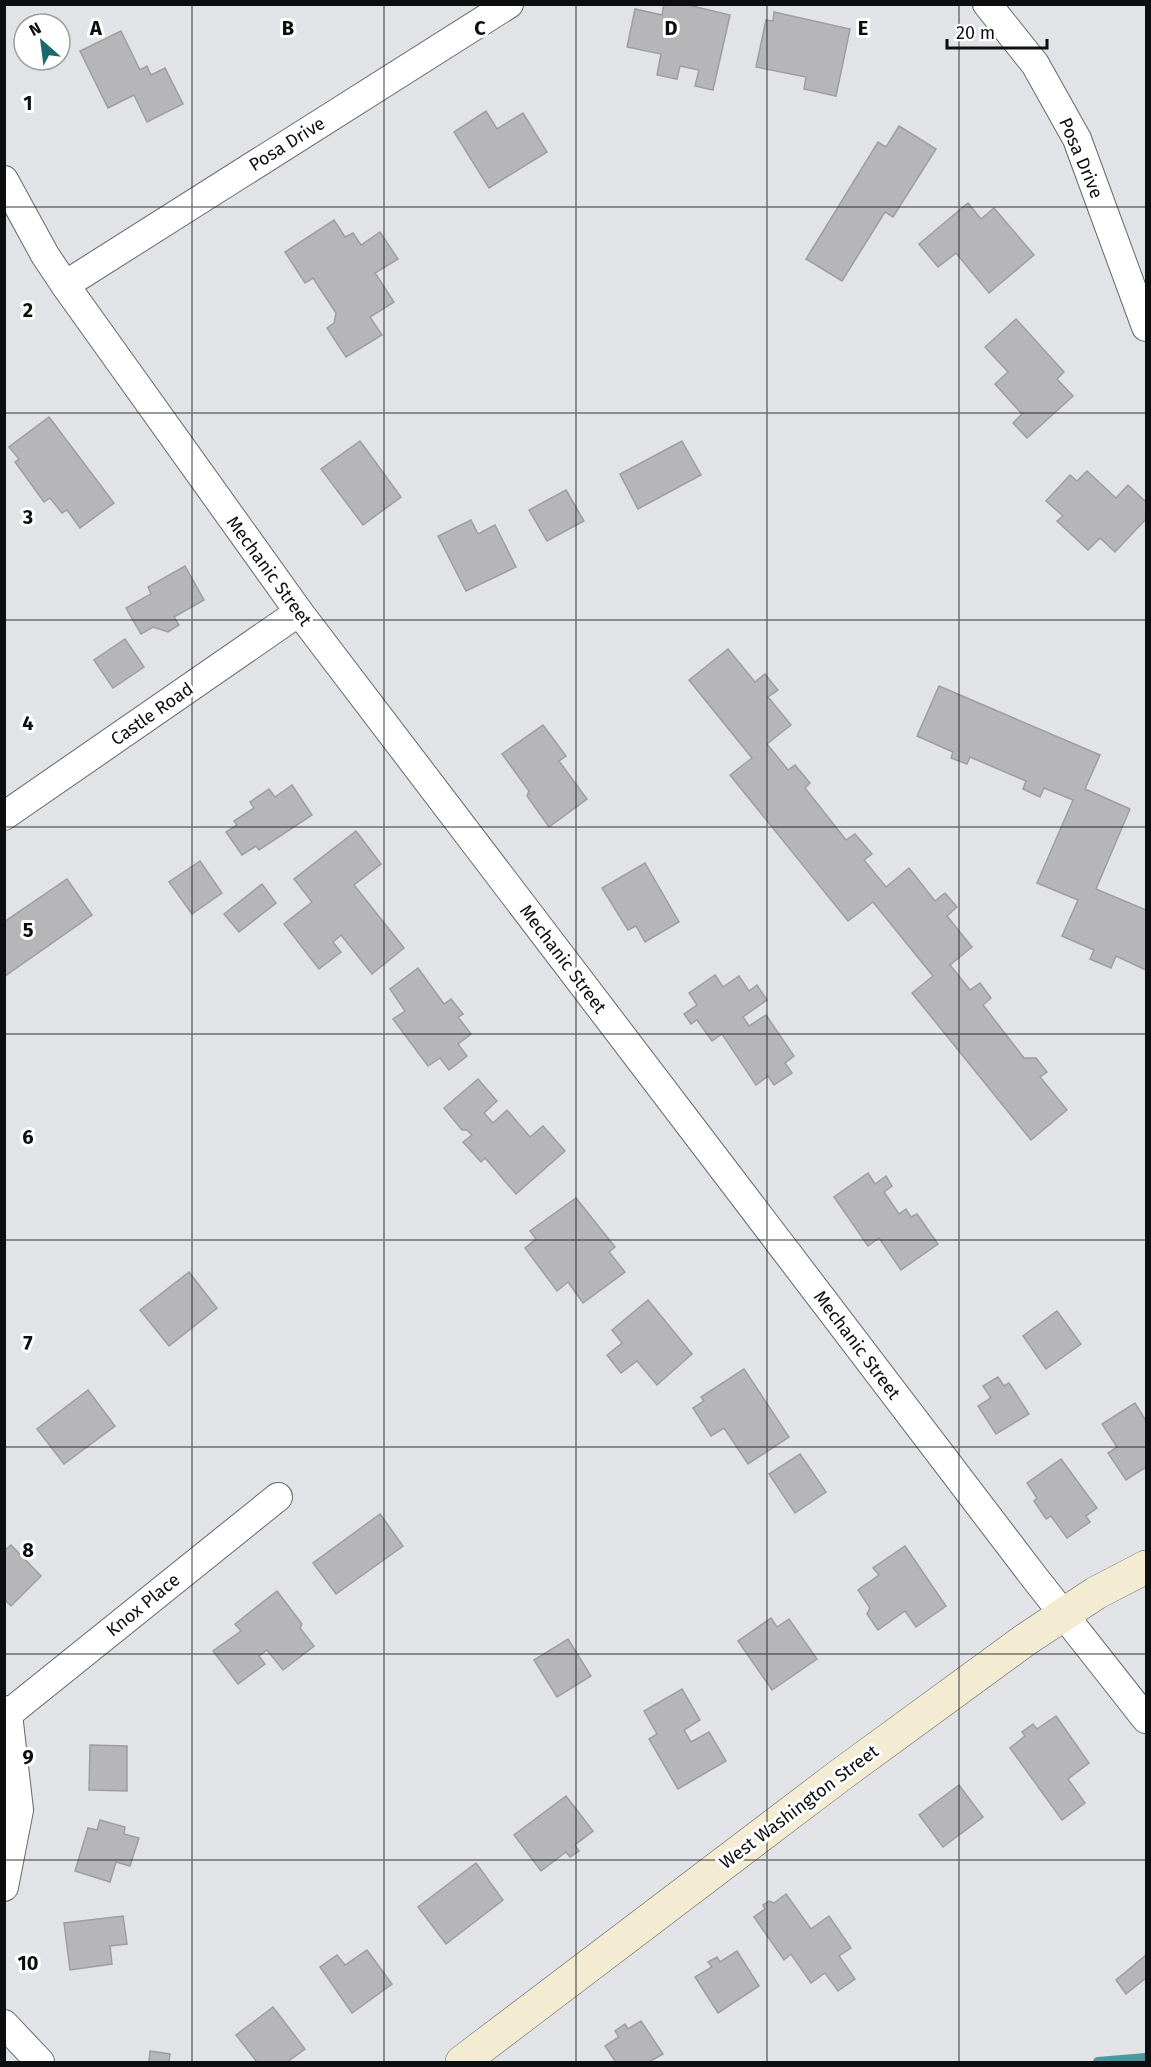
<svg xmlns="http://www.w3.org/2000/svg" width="1151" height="2067" font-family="'Fira Sans',sans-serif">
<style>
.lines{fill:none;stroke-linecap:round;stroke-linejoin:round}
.stream{stroke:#4f989e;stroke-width:10}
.building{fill:#b6b6b9;stroke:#9e9ea1;stroke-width:1.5}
.minor-casing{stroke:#65686a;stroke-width:30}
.secondary-casing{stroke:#65686a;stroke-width:34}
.minor{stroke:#fff;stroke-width:28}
.secondary{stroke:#f3ebd2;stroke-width:33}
.grid{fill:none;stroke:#0d0e0f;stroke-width:1.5;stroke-opacity:0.55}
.labels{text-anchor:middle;stroke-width:6;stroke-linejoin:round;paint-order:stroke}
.street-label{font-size:18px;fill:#0d0e0f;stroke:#fff}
.grid-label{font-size:20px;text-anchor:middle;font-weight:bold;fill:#0d0e0f;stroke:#fff;stroke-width:6;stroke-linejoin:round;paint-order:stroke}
</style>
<rect width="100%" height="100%" fill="#e1e3e6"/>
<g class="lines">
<path class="stream" d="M1098,2062l48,-4"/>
</g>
<g class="building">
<path d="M664,4h20l46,11 -17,75 -18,-4 4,-16 -19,-4 -3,13 -20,-4 4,-21 -34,-7 8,-38 27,6z"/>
<path d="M774,12l76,17 -14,67 -32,-7 2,-12 -50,-10 10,-47 7,1z"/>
<path d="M121,31l19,39 7,-4 4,9 14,-7 18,36 -36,18 -13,-27 -26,13 -28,-57z"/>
<path d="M486,111l11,18 26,-16 24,39 -58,36 -35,-56z"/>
<path d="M899,126l37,23 -43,68 -8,-5 -43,69 -36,-22 72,-117 8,5z"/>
<path d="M968,203l13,16 13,-11 40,47 -45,38 -33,-40 -18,14 -19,-23z"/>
<path d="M334,220l11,17 8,-4 8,12 19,-13 18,27 -23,14 19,29 -24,15 12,18 -36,22 -19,-29 7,-5 2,-10 -23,-35 -8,5 -20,-31z"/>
<path d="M1016,319l48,53 -7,7 16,17 -46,42 -14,-15 9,-9 -27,-30 13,-12 -23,-25z"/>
<path d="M49,417l65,86 -34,25 -13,-18 -5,3 -12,-15 -6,4 -29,-40 4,-3 -10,-12z"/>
<path d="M360,441l41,56 -38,28 -42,-56z"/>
<path d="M682,441l19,34 -63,34 -18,-35z"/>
<path d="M1087,471l29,27 12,-13 18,17v17l-31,33 -15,-14 -12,12 -31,-29 6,-5 -17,-15 24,-26 7,6z"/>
<path d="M566,490l18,31 -37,20 -18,-31z"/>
<path d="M471,520l7,14 17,-9 21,42 -50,24 -28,-55z"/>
<path d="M185,566l19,34 -30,17 5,8 -11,7 -15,-5 -12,7 -15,-26 25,-14 -3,-7z"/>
<path d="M125,639l19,28 -31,21 -19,-28z"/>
<path d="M728,649l27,33 10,-8 13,16 -10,7 23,28 -24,19 21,26 7,-5 15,18 -5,5 41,52 9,-6 17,20 -8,6 22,27 23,-19 26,33 10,-8 12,14 -10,9 25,31 -22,18 20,25 10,-7 11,15 -8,7 41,53h12l11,14 -7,5 27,33 -36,30 -119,-147 21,-17 -60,-74 -25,19 -118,-146 22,-17 -63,-78z"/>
<path d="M939,686l161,69 -15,34 45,20 -34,80 50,21v60l-30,-14 -5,12 -21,-9 4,-9 -32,-14 16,-36 -41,-17 36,-83 -29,-12 -4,9 -17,-8 3,-8 -56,-24 -3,7 -16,-6 2,-6 -36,-16z"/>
<path d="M543,725l23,31 -7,5 28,38 -38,28 -22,-31 2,-5 -27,-37z"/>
<path d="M292,785l20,30 -53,35 -3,-4 -14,9 -16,-23 11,-7 -3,-4 20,-13 -4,-6 19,-13 6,8z"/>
<path d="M356,831l25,33 -27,21 50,63 -32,26 -31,-39 -8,7 8,10 -22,17 -35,-45 28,-22 -18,-23z"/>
<path d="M200,861l22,32 -30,21 -23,-32z"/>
<path d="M645,863l34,59 -34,20 -9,-16 -8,4 -26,-42z"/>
<path d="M67,879l25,36 -87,61 -1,-54z"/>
<path d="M262,884l14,19 -37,29 -15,-18z"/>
<path d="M418,968l26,36 7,-5 12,15 -5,3 13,17 -13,10 9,12 -18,14 -9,-12 -12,8 -35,-47 12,-8 -15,-22z"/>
<path d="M715,975l8,12 16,-11 10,15 8,-6 10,15 -24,17 6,9 17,-11 28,41 -9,7 7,10 -18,12 -6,-9 -12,9 -34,-51 -10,7 -15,-21 -6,4 -7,-10 13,-9 -8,-12z"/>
<path d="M478,1079l19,22 -13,12 9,10 14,-13 23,27 13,-11 22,25 -49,43 -31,-36 -4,4 -18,-20 9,-7 -5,-5h-5l-18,-22z"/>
<path d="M868,1173l7,11 11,-8 6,10 -8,6 15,22 7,-5 5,8 6,-3 21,30 -37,26 -22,-32 -11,8 -34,-49z"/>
<path d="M576,1198l39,49 -6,5 16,20 -42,31 -15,-21 -11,9 -32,-43 11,-9 -6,-8z"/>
<path d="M189,1272l28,36 -48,38 -29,-36z"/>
<path d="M648,1300l44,54 -35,31 -20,-24 -16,12 -14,-18 15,-12 -10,-13z"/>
<path d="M1057,1311l24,33 -35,25 -23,-33z"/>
<path d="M744,1369l45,68 -41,27 -24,-36 -13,8 -18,-28 11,-7 -3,-4z"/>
<path d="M998,1377l6,9 5,-3 20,31 -33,20 -18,-28 13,-8 -8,-12z"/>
<path d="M88,1390l27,36 -51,38 -27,-35z"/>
<path d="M1135,1403l11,18v46l-20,13 -18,-27 9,-6 -15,-23z"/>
<path d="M800,1454l26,38 -31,21 -26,-39z"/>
<path d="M1061,1459l36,49 -11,8 4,6 -23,16 -16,-22 -5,3 -12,-18 3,-3 -10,-15z"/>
<path d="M380,1514l23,32 -67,48 -23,-31z"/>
<path d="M11,1545l30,31 -30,30 -7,-7v-48z"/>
<path d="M905,1546l41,60 -30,21 -11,-16 -27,19 -11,-16 3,-6 -12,-18 21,-15 -6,-7z"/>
<path d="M277,1591l25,33 -2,4 14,18 -31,24 -16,-20 -8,6 6,8 -27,20 -25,-33 28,-20 -6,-7z"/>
<path d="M771,1618l6,9 12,-8 28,40 -45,31 -34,-49z"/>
<path d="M568,1639l23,37 -34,21 -23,-37z"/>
<path d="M682,1689l18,31 -16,10 7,12 18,-10 17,29 -48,28 -29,-50 8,-5 -13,-23z"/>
<path d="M1056,1716l33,47 -21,16 17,24 -23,17 -52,-72 15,-12 -3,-4 11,-8 4,5z"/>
<path d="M90,1745l37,1v45l-38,-1z"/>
<path d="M959,1785l24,32 -40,30 -24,-32z"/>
<path d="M566,1796l27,35 -18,14 4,6 -9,6 -4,-5 -25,19 -27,-36z"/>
<path d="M100,1820l25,7 -1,7 15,4 -9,28 -14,-4 -6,20 -35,-11 13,-43 9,2z"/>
<path d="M476,1863l27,37 -57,44 -28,-37z"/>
<path d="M786,1894l25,35 18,-13 22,32 -12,8 16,23 -17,12 -13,-18 -14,10 -20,-29 -7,6 -30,-43 11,-8 -2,-4 6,-4 5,2z"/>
<path d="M123,1916l4,28 -17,2 2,18 -42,6 -6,-47z"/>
<path d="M367,1950l25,34 -40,29 -32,-46 17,-12 8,10z"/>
<path d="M737,1951l22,35 -41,27 -23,-36 17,-10 -4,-5 9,-5 3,5z"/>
<path d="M1146,1955v23l-20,16 -10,-14z"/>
<path d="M273,2007l32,42 -18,13h-30l-21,-27z"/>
<path d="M641,2021l22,33 -14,8h-36l2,-1 -10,-15 14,-9 -4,-6 10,-7 3,5z"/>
<path d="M150,2051l20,3 -1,8h-20z"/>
</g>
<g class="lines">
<g class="minor-casing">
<g id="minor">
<path d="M987,4l48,60 42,75 69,188"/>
<path d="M4,180l41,75 20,30 234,327 735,965 112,142"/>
<path d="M65,285l444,-281"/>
<path d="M4,816l295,-204"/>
<path d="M4,1710l4,4 11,96 -15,77"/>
<path d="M8,1714l270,-217"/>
<path d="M4,2024l36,38"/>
</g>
</g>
<g class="secondary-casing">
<path id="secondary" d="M462,2062l377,-286 186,-136 71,-47 50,-26"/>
</g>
<use href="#minor" class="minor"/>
<use href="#secondary" class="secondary"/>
</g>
<path class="grid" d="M192,4v2058M384,4v2058M576,4v2058M767,4v2058M959,4v2058M4,207h1142M4,413h1142M4,620h1142M4,827h1142M4,1034h1142M4,1240h1142M4,1447h1142M4,1654h1142M4,1860h1142"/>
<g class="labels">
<g class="street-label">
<text transform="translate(287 144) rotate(-32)" y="6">Posa Drive</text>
<text transform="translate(1081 158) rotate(67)" y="6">Posa Drive</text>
<text transform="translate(269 571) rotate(54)" y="6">Mechanic Street</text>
<text transform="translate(152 714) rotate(-35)" y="6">Castle Road</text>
<text transform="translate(563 959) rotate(53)" y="6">Mechanic Street</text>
<text transform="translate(857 1345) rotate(53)" y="6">Mechanic Street</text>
<text transform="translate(143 1605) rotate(-39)" y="6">Knox Place</text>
<text transform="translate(799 1807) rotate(-37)" y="6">West Washington Street</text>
</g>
</g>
<g class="grid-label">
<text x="96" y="35">A</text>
<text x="288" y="35">B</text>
<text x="480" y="35">C</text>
<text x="671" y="35">D</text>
<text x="863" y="35">E</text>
<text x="28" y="110">1</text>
<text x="28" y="317">2</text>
<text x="28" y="524">3</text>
<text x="28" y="730">4</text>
<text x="28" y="937">5</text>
<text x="28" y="1144">6</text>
<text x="28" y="1350">7</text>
<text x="28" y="1557">8</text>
<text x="28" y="1764">9</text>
<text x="28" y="1970">10</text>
</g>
<rect width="1151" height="2067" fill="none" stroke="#0d0e0f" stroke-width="12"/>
<g transform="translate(42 42) rotate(332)"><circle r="28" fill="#ffffff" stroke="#9e9f9f" stroke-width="1.5"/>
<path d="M0-4.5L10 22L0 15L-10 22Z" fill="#1c6870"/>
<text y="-9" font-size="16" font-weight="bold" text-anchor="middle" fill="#0d0e0f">N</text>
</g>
<path d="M947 39v9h100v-9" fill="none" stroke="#0d0e0f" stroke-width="3"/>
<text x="956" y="39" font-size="18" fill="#0d0e0f" stroke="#ffffff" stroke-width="4.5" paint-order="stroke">20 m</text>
</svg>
